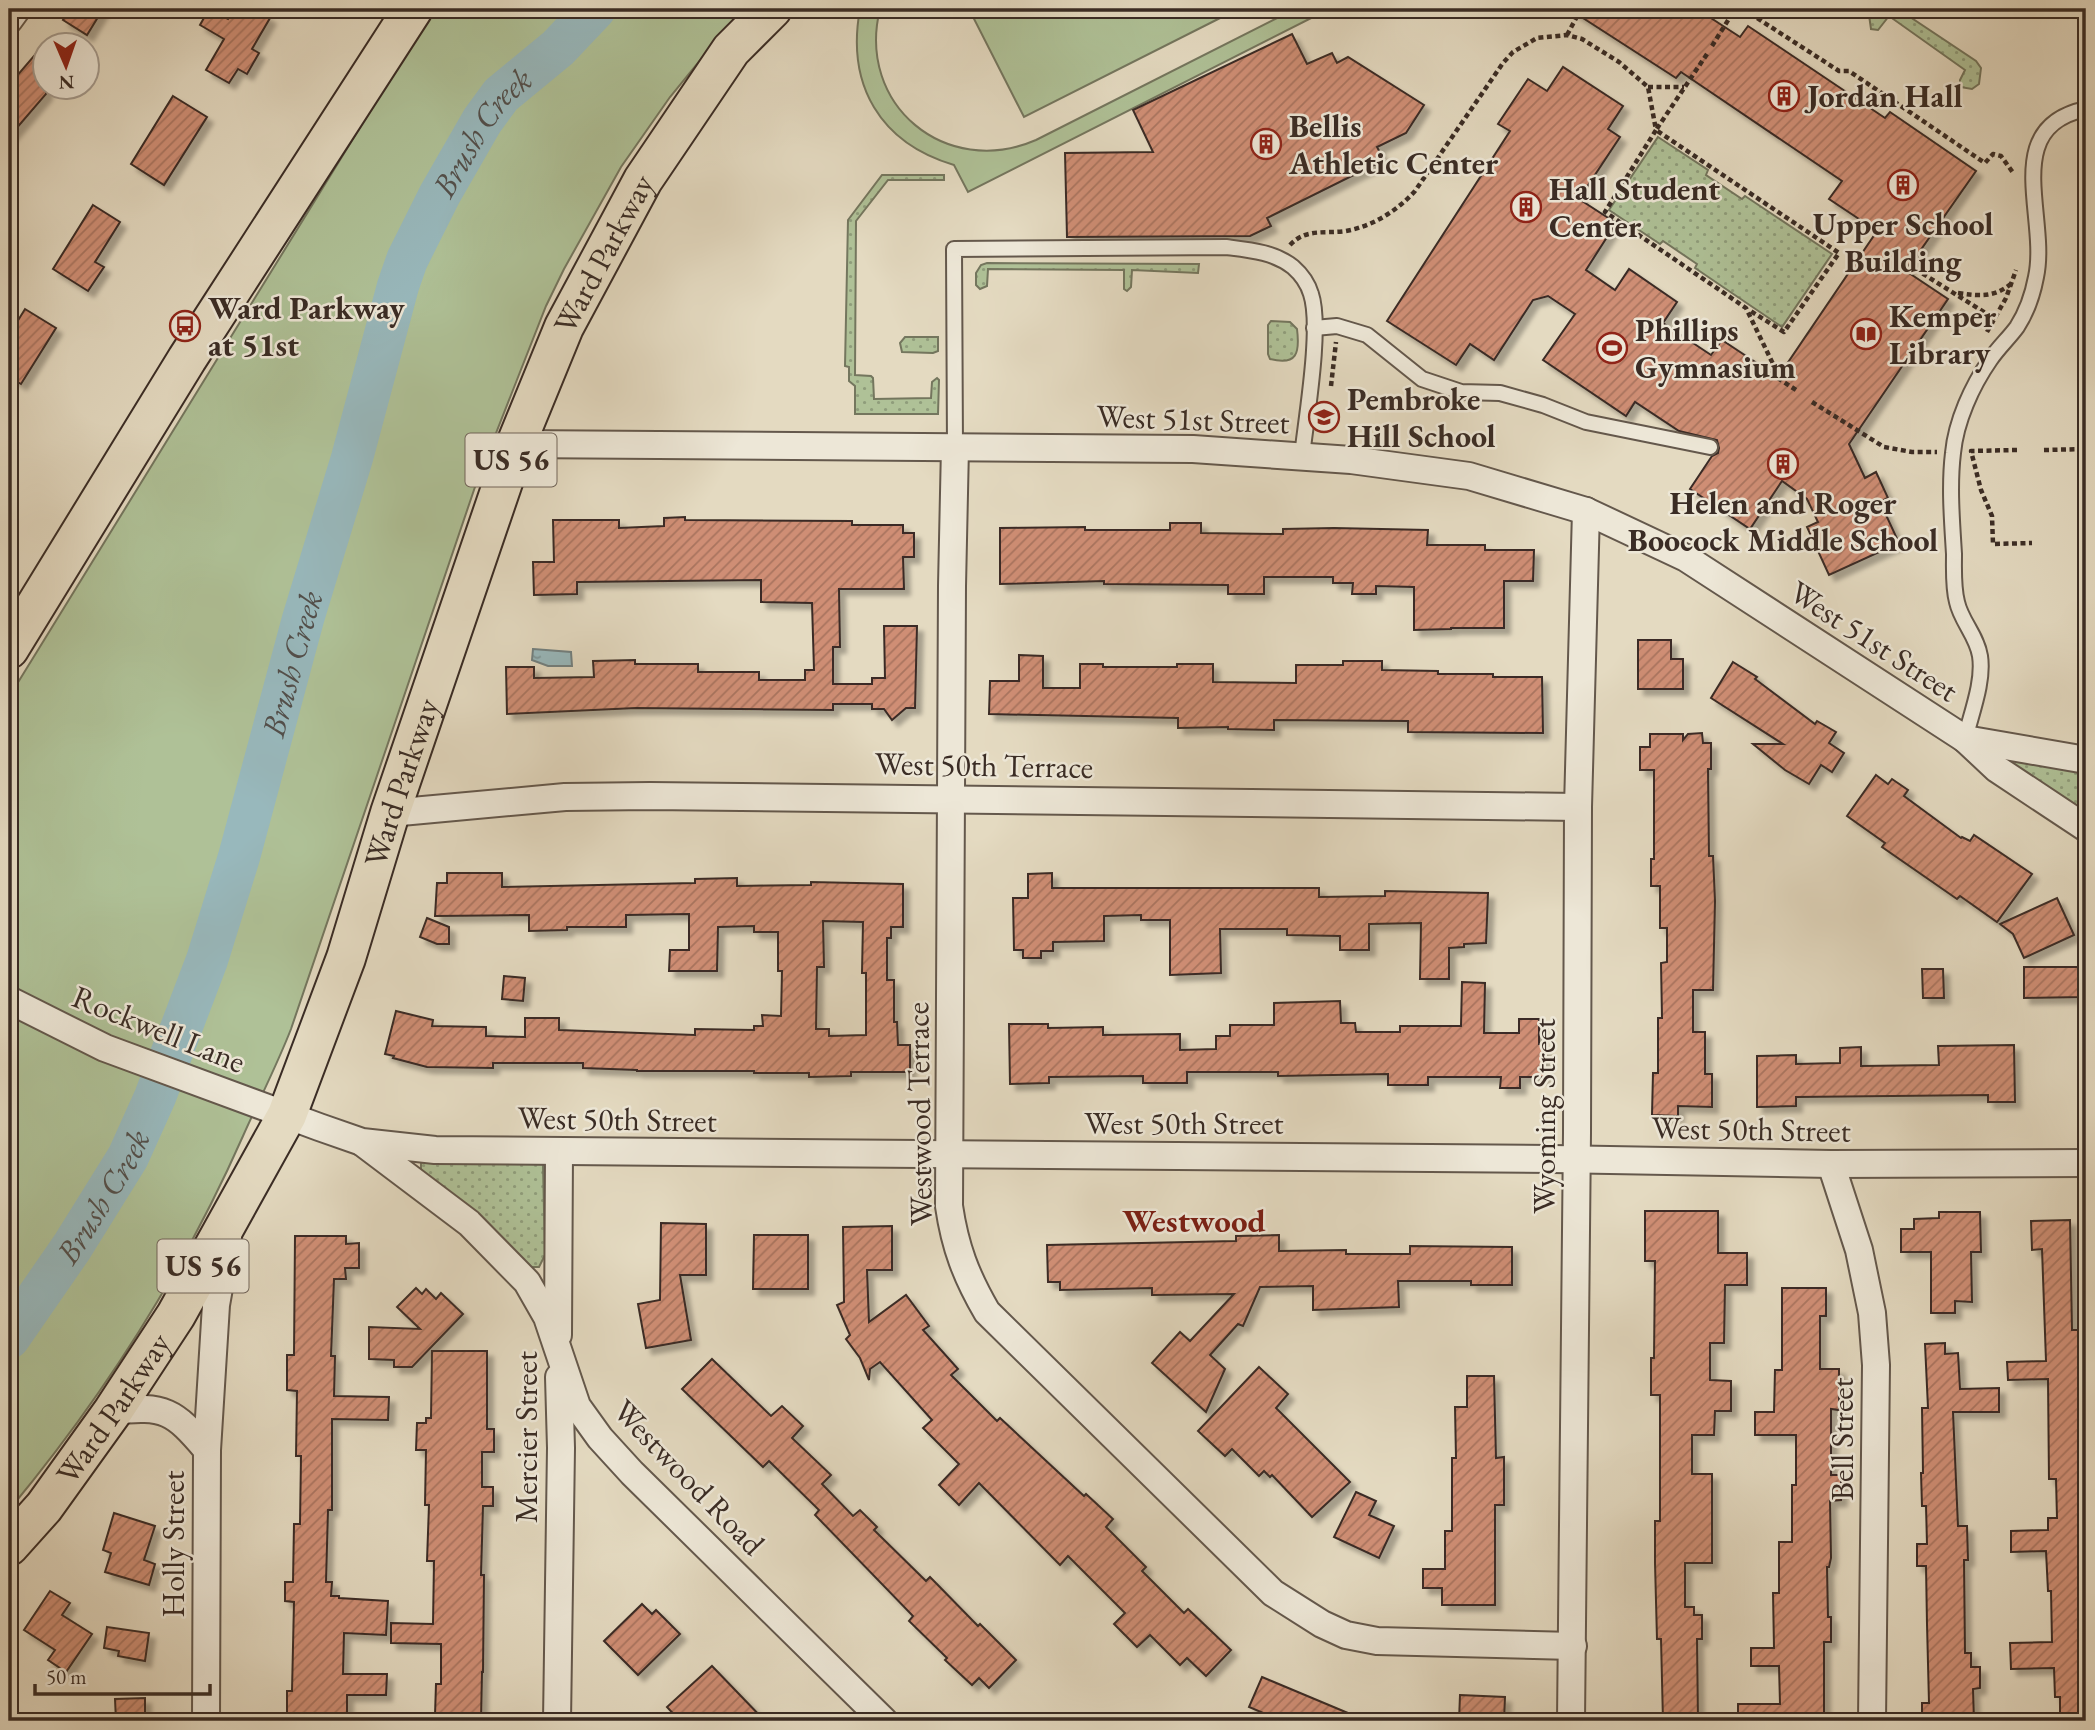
<svg xmlns="http://www.w3.org/2000/svg" width="2095" height="1730" font-family="'EB Garamond',serif">
<style>
.grass{fill:url(#grass-dots);stroke:#74765e;stroke-width:2}
.park{fill:#afc197;stroke:#74765e;stroke-width:2}
.water{fill:url(#water-ripples);stroke:#728080;stroke-width:2}
.lines{fill:none;stroke-linecap:round;stroke-linejoin:round}
.river{stroke:#98b8bc;stroke-width:42}
.building{fill:url(#building-hatch);stroke:#3a2c25;stroke-width:2;fill-rule:evenodd;filter:url(#shadow)}
.service-casing{stroke:#64584c;stroke-width:18}
.minor-casing{stroke:#64584c;stroke-width:30}
.trunk-casing{stroke:#3a2c25;stroke-width:42}
.path{stroke:#3a2c25;stroke-width:4.5;stroke-dasharray:5 3.5;stroke-linecap:butt}
.service{stroke:#ede7d7;stroke-width:14}
.minor{stroke:#ede7d7;stroke-width:26}
.trunk{stroke:#e4dac1;stroke-width:38}
.labels{text-anchor:middle;stroke-width:5;stroke-linejoin:round;paint-order:stroke}
.shield{fill:#ede7d7;stroke:#70645a;stroke-width:2}
.shield-label{font-size:30px;font-weight:bold;fill:#3a2c25}
.poi-label{font-size:32px;font-weight:bold;fill:#3a2c25;stroke:#ede7d7;text-anchor:start}
.street-label{font-size:32px;fill:#3a2c25;stroke:#ede7d7}
.water-label{font-size:33px;font-style:italic;fill:#524f4b;stroke:#ede7d7}
.neighbourhood-label{font-size:33px;font-weight:bold;fill:#7a1f14;stroke:#ede7d7}
</style>
<defs>
<pattern id="grass-dots" width="8" height="8" patternUnits="userSpaceOnUse" patternTransform="scale(1.75)"><rect width="8" height="8" fill="#afc197"/><path d="M2 2h.1M6 6h.1" fill="none" stroke="#8f9d7b" stroke-width="1.8" stroke-linecap="round"/></pattern>
<pattern id="water-ripples" width="26" height="14" patternUnits="userSpaceOnUse" patternTransform="scale(1.75)"><rect width="26" height="14" fill="#98b8bc"/><path d="M2 4q2-2 4 0t4 0M15 11q2-2 4 0t4 0" fill="none" stroke="#7d9699"/></pattern>
<pattern id="building-hatch" width="6" height="6" patternUnits="userSpaceOnUse" patternTransform="scale(1.75)"><rect width="6" height="6" fill="#cf8e74"/><path d="M-1 1l2-2M0 6l6-6M5 7l2-2" fill="none" stroke="#a9745f"/></pattern>
<filter id="shadow"><feDropShadow dx="6" dy="6" stdDeviation="2" flood-color="#0004"/></filter>
</defs>
<rect width="100%" height="100%" fill="#e4dac1"/>
<filter id="stains"><feTurbulence type="fractalNoise" baseFrequency=".00286" numOctaves="4"/><feColorMatrix values="0 0 0 0 .2 0 0 0 0 .09 0 0 0 0 .02 0 0 0 .5 -.17"/></filter>
<radialGradient id="worn" r=".72"><stop offset=".6" stop-color="#630" stop-opacity="0"/><stop offset="1" stop-color="#630" stop-opacity=".3"/></radialGradient>
<g class="grass">
<path d="M1873,9h25l78,52 5,7 -2,16 -7,5 -12,-2v-7l5,-10 -76,-54 -11,14 -7,-1 -2,-14z"/>
<path d="M1658,137l50,33 -2,5 36,24 3,-3 87,58 -50,73 -87,-59 2,-4 -34,-23 -3,3 -51,-34z"/>
<path d="M882,175h62v5h-56l-32,41 -1,154 16,1 2,2 1,21 57,-1 1,-16 5,-4 2,2 -1,34h-83v-28l-6,-5v-14l-4,-1 3,-146z"/>
<path d="M987,263l212,1 -1,9 -66,-3 -1,17 -4,4 -3,-2v-19l-136,-1 -1,17 -7,3 -4,-4v-12l5,-8z"/>
<path d="M1271,321l19,1 7,7c3,24 0,37 -27,30l-2,-5v-29z"/>
<path d="M905,337h33v14l-5,2 -31,-1 -2,-9z"/>
<path d="M2005,759l81,6v52z"/>
<path d="M429,1159l110,1 4,5 2,90 -6,12h-10l-108,-97v-7z"/>
</g>
<g class="park">
<path d="M433,9h309l-72,88 -49,70 -57,102 -18,37 -70,178 -185,545c-14,36 -32,71 -48,107 -60,136 -139,260 -234,374v-813z"/>
<path d="M860,9h20c-24,96 66,170 156,131l259,-131h34l-361,183 -14,-27c-74,-22 -108,-80 -94,-156z"/>
<path d="M969,9h269l-214,108z"/>
</g>
<path class="water" d="M533,649l38,3 1,14h-24l-16,-6z"/>
<g class="lines">
<path class="river" id="s1" d="M9,1338l63,-91 56,-90 27,-60 52,-137 32,-103 64,-238 49,-161 46,-172 9,-26 33,-66 42,-73 19,-26 57,-47 37,-39"/>
</g>
<g class="building">
<path d="M70,9h33l-16,26 -24,-15z"/>
<path d="M209,9l19,10 7,-10h19l16,9 -18,31 7,4 -12,21 -9,-5 -9,14 -23,-13 18,-31 -24,-14z"/>
<path d="M1569,9h128l43,28 8,-11 137,92 5,-6 86,59 -70,100 42,28 -99,145 16,34 11,-6 12,26 -8,4 19,41 -70,32 -22,-48 11,-5 -11,-23 -25,-18 -32,48 -60,-40 22,-33 6,-3 1,-5 -2,-8 -38,-9 -44,-29 -9,14 -83,-56 32,-46 -27,-18 -15,4 -39,60 -24,-16 -14,21 -69,-44 123,-190 -12,-7 30,-45 19,12 16,-24 60,39 -15,23 12,8 -41,62 37,24 -30,47 29,20 14,-21 48,33 -14,21 48,32 11,-15 56,37 99,-146 -48,-32 13,-18 -161,-109 -5,6z"/>
<path d="M1292,34l15,30 25,-11 5,10 11,-6 76,48 -18,28 -29,14 7,13 -117,58 4,8 -21,10 -183,1 -2,-84 88,-1 -20,-42z"/>
<path d="M46,42v52l-37,43v-52z"/>
<path d="M173,96l34,21 -43,68 -33,-21z"/>
<path d="M93,205l27,17 -25,40 9,5 -16,24 -35,-22z"/>
<path d="M25,309l31,19 -35,56 -12,-7v-42z"/>
<path d="M685,517v3l167,1v4h51v8h11v24h-11l1,32h-65l1,58h-7v37h39v-6h13l-1,-52h33l-2,82h-9l-14,12 -8,-11h-12v-5h-39v6l-197,-2 -129,6 -1,-47h28v11l60,-1 -1,-16 42,-1v4h63v8h61v8h46v-10h9l-2,-67 -51,-1v-22l-184,2v12l-43,1 -1,-33h21l-1,-42h66v8l45,-2v-8z"/>
<path d="M1170,523h31v10l82,1v-5l51,-1 94,2 -1,15h58v5h49l-1,31h-29v47h-53v1l-37,1v-43l-38,-1v8h-24l1,-11h-20v-6h-69v17h-36v-9l-124,-1v-3l-104,3v-56l85,-1v3h85z"/>
<path d="M1638,640h33v19h12v30h-45z"/>
<path d="M1019,655l24,1v32h37v-24h23v3h74v-3h36v18l83,1v-18h47v-4h39v9l56,1v3h55v3h49l1,56 -135,-1v-11l-134,-1v10l-46,-1v-2l-50,1v-10l-189,-4 1,-33h29z"/>
<path d="M1733,662l24,15 -2,2 60,45 2,-3 19,11 -7,11 15,10 -12,19 -11,-7 -12,19 -24,-14 -32,-26h30l-72,-46z"/>
<path d="M1702,733l1,10h8v26h-3l1,87h4l2,45 -2,89h-20v42h12v42h7v33l-34,-1v10l-26,-1 1,-42h5v-55h4l-1,-55 6,-1v-34h-7v-42h-9v-27h3v-89h-14v-23h10v-13h33v6l5,-6z"/>
<path d="M1876,775l12,9 4,-5 16,11 -4,6 57,42 1,-1 8,4 4,-6 58,39 -35,48 -37,-26 -3,3 -75,-52 3,-4 -38,-27z"/>
<path d="M447,873h55v14l193,-4v-4l42,-1v8l74,-1v-3l92,2v43h-12v11h-4v42h7v42h3l1,23h12v27h-59v4l-42,1v-4h-55v-2h-117v-1l-54,-2v-5h-90v5l-66,-1 -34,-9 1,-2 -9,-2 11,-43 37,9 -1,6 54,1v9l39,1v-19h34v12l136,5v-6l59,1v-4h9l-1,-11 19,1 1,-45h-4v-39h-24v-6l-36,1 -1,44h-48l1,-21h19v-36l-63,1v12h-59v3l-38,1v-16l-94,1 2,-33h10zM823,921l40,1 -1,51h4v62l-37,1v-7h-13l1,-62h7z"/>
<path d="M1052,873v15h267v9l66,-1v-5l103,2 -2,50 -22,1v3l-15,1v31h-29l1,-56 -52,1v26h-29v-14l-53,-1v-6h-67l1,44 -51,2v-55h-29v-5l-37,1v25l-51,1v9h-12v7h-18v-8h-9l-1,-52h15v-24z"/>
<path d="M2057,898l17,37 -50,23 -11,-24 -13,-10z"/>
<path d="M427,918l22,9v17h-12l-17,-7z"/>
<path d="M2024,967h59v30l-59,1z"/>
<path d="M1922,969h21l1,29h-21z"/>
<path d="M504,976l21,2 -2,23 -21,-2z"/>
<path d="M1462,982l23,1 -1,50h35v-14h20v25h5v33h-24v11h-20l1,-11h-73v8h-40v-11l-110,2v-4h-91v11h-44v-7l-94,1v6l-39,1 -1,-60h39v4l55,-1v8l77,-1v16l36,-1v-13h14v-11h44v-22l66,-2 1,22h14l1,9h44v-6h61z"/>
<path d="M2014,1045l1,57h-27v-7l-192,2v9l-39,1v-51l39,-1v9l44,-1v-15l21,-1v19l78,-1 -1,-19z"/>
<path d="M1645,1211h73v42h29v32h-22l-1,58h-14v37l21,1v30h-16l-1,24h-22v39h20v89h-27v44h9v8h8v24h-5l1,82h-35l-2,-82h-4l-2,-76v-42h5v-126h-9v-37h3l1,-97h-10z"/>
<path d="M1939,1212h41l1,40h-10l1,50 -17,-1v12h-24v-61h-30v-23h13v-10l25,-1z"/>
<path d="M2070,1220l2,110h6l8,391h-26v-24h-5l-1,-29 -43,1 -1,-26 42,-1 -1,-51h-3l-2,-40 -35,1v-21l37,-1v-12h9l-1,-39h-7l-1,-100 -40,1 -1,-18 39,-1 -4,-112 -10,1 -1,-29z"/>
<path d="M661,1223l45,1v51h-26l11,65 -45,8 -8,-44 22,-4z"/>
<path d="M892,1226v44h-25l2,52 37,-27 23,31 -6,4 35,39 -7,6 46,46 3,-3 84,78 2,-2 27,25 -7,8 40,40 -4,4 42,42 4,-4 43,41 -25,26 -19,-18 -7,7 -30,-30 -13,12 -23,-23 11,-11 -57,-57 -8,9 -81,-82 -20,22 -20,-20 20,-21 -36,-36 9,-8 -52,-58 -10,7 -1,11 -9,-22 -14,-19 4,-4 -13,-30 7,-3 -1,-75z"/>
<path d="M754,1235h54v54h-55z"/>
<path d="M1279,1235v16l67,-1v4h64v-8l102,1v38h-41v-4h-73l1,26 -86,3v-24l-53,1 -17,39 -5,-2 -28,31 15,14 -19,43 -54,-49 28,-31 10,9 44,-47 -82,1v-7l-92,2v-8h-12l-1,-37 189,-4v-5z"/>
<path d="M295,1236h51v8l13,-1v25h-14l1,11h-12l-3,77h4l-1,40 55,1 -1,23 -56,-1v91h-4l-2,72h6l-1,14h8v2l49,3 -2,34 -42,-2 -1,41h44l-1,21h-39v26h-60v-30h5l2,-89 -9,-1v-19h8l1,-58h6l1,-68h-5l1,-65 -10,-1v-35h7z"/>
<path d="M416,1288l6,6 4,-5 10,10 5,-6 22,21 -51,53h-18v-7l-25,-1v-32l51,2 -23,-22z"/>
<path d="M1782,1288h44v28h-6v53h19v41l-8,-1v66h10v25l-11,1 1,57 -2,9h-2l1,50h3v25h-7v79h-86v-17h42l-1,-38h-28v-18h23l-1,-55h6v-51h13v-57h4v-50h-41v-23h19l1,-42h7z"/>
<path d="M1945,1343v11l13,-1 2,36 39,-1v24h-46l5,114h9l1,34h-4l1,93h6v14h9v21l-7,1 1,32h-52v-18h7l-2,-79 -1,-58h-9v-22h10l-1,-38h-4l-1,-33h2l-1,-65h6l-3,-64z"/>
<path d="M432,1351h55v78h7v23h-12v35h11v19h-10l-2,69h3l-1,97h-1l-1,49h-25v-5l-21,-1 1,-31h5v-40l-50,-1v-20l42,1 1,-63h-7l2,-56h-4l1,-55h-10l1,-27h9v-5h5z"/>
<path d="M712,1359l59,57 11,-10 21,20 -11,12 39,37 -9,9 31,32 7,-6 17,17 -3,3 52,51 4,-4 48,49 2,-2 36,36 -27,28 -10,-10 -7,7 -27,-25 2,-2 -38,-37 4,-5 -98,-101 4,-5 -50,-49 -6,6 -81,-78z"/>
<path d="M1259,1367l29,27 -12,14 74,74 -38,35 -40,-42 -2,2 -6,-6 -5,5 -27,-27 -7,7 -27,-25z"/>
<path d="M1467,1376h27l2,82 8,-1v48h-9v100h-53v-17h-19v-19h22v-38h7v-73h4l-1,-51h12z"/>
<path d="M1356,1492l20,9 -7,14 25,11 -15,32 -45,-21z"/>
<path d="M114,1513l41,13 -11,34 11,4 -6,21 -44,-13 6,-19 -8,-3z"/>
<path d="M50,1591l20,12 -8,12 30,19 -26,38 -18,-12 7,-10 -31,-20z"/>
<path d="M642,1604l10,10 4,-4 24,24 -42,41 -34,-34z"/>
<path d="M107,1627l42,6 -4,28 -27,-5 1,-5 -15,-3z"/>
<path d="M712,1666l53,55h-85l-13,-14z"/>
<path d="M1262,1677l105,44h-85l-33,-14z"/>
<path d="M1460,1695l45,2 -1,24h-45z"/>
<path d="M145,1698v23h-29l-1,-22z"/>
</g>
<g class="lines">
<g class="service-casing">
<g id="service">
<path d="M1314,328l23,-2 30,9 55,44 39,13 39,1 43,12 43,17 124,25"/>
<path d="M955,447l-1,-198 272,-2c24,3 48,5 67,20 8,7 15,17 18,27 11,33 -5,125 -9,162"/>
<path d="M1965,739c6,-25 19,-57 15,-83 -3,-20 -19,-35 -23,-54 -4,-15 -3,-32 -3,-48 -2,-33 -5,-68 -1,-101 3,-32 19,-67 37,-93 8,-12 19,-22 27,-33 9,-14 16,-34 19,-50 13,-60 -37,-150 50,-168"/>
</g>
</g>
<g class="minor-casing">
<g id="minor">
<path d="M9,20l8,-11"/>
<path d="M516,444l677,5 158,11 118,16 117,35 100,47 279,181 32,30 89,59"/>
<path d="M955,447l-3,139 -3,620c6,41 17,70 38,106l286,281 49,31 24,11 31,6 196,5"/>
<path d="M1965,739l121,21"/>
<path d="M390,813l175,-16 85,-1 928,11"/>
<path d="M9,1000l96,48 214,79 43,15 73,8 1118,9 278,5 255,-1"/>
<path d="M363,1143l106,80 58,59 20,35 30,89 23,32 32,35 252,248"/>
<path d="M1831,1164l28,86 13,63 4,52 -4,356"/>
<path d="M558,1335l1,-183"/>
<path d="M113,1411c52,-6 61,0 94,39"/>
<path d="M206,1721l1,-271 9,-145 12,-68"/>
<path d="M557,1721l4,-273 -2,-71"/>
<path d="M1571,1721l6,-588 1,-326 8,-296"/>
</g>
</g>
<g class="trunk-casing">
<g id="trunk">
<path d="M9,649l178,-290 226,-350"/>
<path id="s2" d="M9,1546l35,-39 69,-96 63,-96 111,-200 59,-157 44,-145 126,-369 48,-117 79,-147 88,-130 41,-41"/>
</g>
</g>
<g class="path">
<path d="M1743,9l96,62h10l136,92 8,-9 8,2 13,18"/>
<path d="M1567,35l14,-26"/>
<path d="M1712,46l23,-37"/>
<path d="M1707,54l-51,76 183,123 -55,79 -35,-22"/>
<path d="M1648,87h36"/>
<path d="M1290,245c16,-17 34,-11 56,-14 27,-5 51,-20 69,-40l88,-128 10,-11 24,-14 30,-3 15,4 37,23 29,25 8,43 -51,82 141,96 28,58 -4,7 26,17"/>
<path d="M1901,260l94,59"/>
<path d="M1958,293c22,3 36,5 54,-10"/>
<path d="M1987,332l19,-34 10,-28"/>
<path d="M1331,386l5,-44"/>
<path d="M1812,402l72,45 28,5h25"/>
<path d="M2017,450l-46,1 10,39 11,26 1,28 39,-1"/>
<path d="M2044,450l42,-1"/>
</g>
<use href="#service" class="service"/>
<use href="#minor" class="minor"/>
<use href="#trunk" class="trunk"/>
</g>
<defs>
<g id="building-ring" transform="scale(1.575)"><circle r="9.5" fill="#ede7d7" stroke="#8f2418" stroke-width="1.5"/><path d="M-4-6H4V6H1V3H-1V6H-4ZM-2.5-4.3h1.7v1.8h-1.7ZM.8-4.3h1.7v1.8H.8ZM-2.5-1h1.7V.8h-1.7ZM.8-1h1.7V.8H.8Z" fill="#8f2418"/></g>
<g id="bus-ring" transform="scale(1.575)"><circle r="9.5" fill="#ede7d7" stroke="#8f2418" stroke-width="1.5"/><path d="M-5-6H5V4H4V6H2V4H-2V6H-4V4H-5ZM-3.5-4V0h7V-4ZM-3.5 1.2v1.5H-2V1.2ZM2 1.2v1.5H3.5V1.2Z" fill="#8f2418"/></g>
<g id="library-ring" transform="scale(1.575)"><circle r="9.5" fill="#ede7d7" stroke="#8f2418" stroke-width="1.5"/><path d="M-6-4Q-3-5.5-.7-3.5V5Q-3 3-6 4ZM6-4Q3-5.5 .7-3.5V5Q3 3 6 4Z" fill="#8f2418"/></g>
<g id="stadium-ring" transform="scale(1.575)"><circle r="9.5" fill="#ede7d7" stroke="#8f2418" stroke-width="1.5"/><path d="M0-5a6.5 5 0 1 0 0 10a6.5 5 0 1 0 0-10ZM-3.5-1.8h7v3.6h-7Z" fill="#8f2418"/></g>
<g id="school-ring" transform="scale(1.575)"><circle r="9.5" fill="#ede7d7" stroke="#8f2418" stroke-width="1.5"/><path d="M0-5L7-2L0 1L-7-2ZM-4 1L0 2.5L4 1V4Q0 6-4 4Z" fill="#8f2418"/></g>
</defs>
<g fill-rule="evenodd">
<use href="#building-ring" x="1784" y="96"/>
<use href="#building-ring" x="1266" y="144"/>
<use href="#building-ring" x="1903" y="185"/>
<use href="#building-ring" x="1526" y="207"/>
<use href="#bus-ring" x="185" y="326"/>
<use href="#library-ring" x="1866" y="334"/>
<use href="#stadium-ring" x="1612" y="348"/>
<use href="#school-ring" x="1324" y="417"/>
<use href="#building-ring" x="1783" y="464"/>
</g>
<g class="labels">
<g class="shield">
<rect x="465.5" y="433.5" width="91" height="53" rx="5"/>
<rect x="157.5" y="1239.5" width="91" height="53" rx="5"/>
</g>
<g class="shield-label">
<text x="511" y="470">US 56</text>
<text x="203" y="1276">US 56</text>
</g>
<g class="poi-label">
<text x="1807" y="107">Jordan Hall</text>
<text x="1289" y="137">Bellis<tspan x="1289" dy="37">Athletic Center</tspan></text>
<text x="1549" y="200">Hall Student<tspan x="1549" dy="37">Center</tspan></text>
<text x="1903" y="235" text-anchor="middle">Upper School<tspan x="1903" dy="37">Building</tspan></text>
<text x="208" y="319">Ward Parkway<tspan x="208" dy="37">at 51st</tspan></text>
<text x="1889" y="327">Kemper<tspan x="1889" dy="37">Library</tspan></text>
<text x="1635" y="341">Phillips<tspan x="1635" dy="37">Gymnasium</tspan></text>
<text x="1347" y="410">Pembroke<tspan x="1347" dy="37">Hill School</tspan></text>
<text x="1783" y="514" text-anchor="middle">Helen and Roger<tspan x="1783" dy="37">Boocock Middle School</tspan></text>
</g>
<g class="street-label">
<text dy="11" stroke="none"><textPath href="#s2" startOffset="1433">Ward Parkway</textPath></text>
<text transform="translate(1193 419) rotate(2)" y="11">West 51st Street</text>
<text transform="translate(1874 641) rotate(33)" y="11">West 51st Street</text>
<text transform="translate(984 765) rotate(1)" y="11">West 50th Terrace</text>
<text dy="11" stroke="none"><textPath href="#s2" startOffset="866">Ward Parkway</textPath></text>
<text transform="translate(159 1029) rotate(22)" y="11">Rockwell Lane</text>
<text transform="translate(919 1114) rotate(-91)" y="11">Westwood Terrace</text>
<text transform="translate(1544 1116) rotate(-90)" y="11">Wyoming Street</text>
<text transform="translate(617 1119) rotate(1)" y="11">West 50th Street</text>
<text x="1184" y="1134">West 50th Street</text>
<text transform="translate(1751 1129) rotate(1)" y="11">West 50th Street</text>
<text dy="11" stroke="none"><textPath href="#s2" startOffset="173">Ward Parkway</textPath></text>
<text transform="translate(526 1437) rotate(-90)" y="11">Mercier Street</text>
<text transform="translate(1842 1439) rotate(-90)" y="11">Bell Street</text>
<text transform="translate(689 1477) rotate(46)" y="11">Westwood Road</text>
<text transform="translate(173 1544) rotate(-90)" y="11">Holly Street</text>
</g>
<g class="water-label">
<text dy="12" stroke="none"><textPath href="#s1" startOffset="1306">Brush Creek</textPath></text>
<text dy="12" stroke="none"><textPath href="#s1" startOffset="737">Brush Creek</textPath></text>
<text dy="12" stroke="none"><textPath href="#s1" startOffset="170">Brush Creek</textPath></text>
</g>
<g class="neighbourhood-label">
<text x="1194" y="1232">Westwood</text>
</g>
</g>
<rect width="2095" height="1730" fill="none" stroke="#e4dac1" stroke-width="35"/>
<rect x="10" y="10" width="2074" height="1709" fill="none" stroke="#3a2c25" stroke-width="3.5"/>
<rect x="18" y="18" width="2060" height="1695" fill="none" stroke="#3a2c25" stroke-width="2"/>
<g transform="translate(66 66) rotate(178)"><circle r="33" fill="#ede7d7" stroke="#a59c90" stroke-width="2"/>
<path d="M0-5L12 26L0 18L-12 26Z" fill="#8f2418"/>
<text y="-10" font-size="19" font-weight="bold" text-anchor="middle" fill="#3a2c25">N</text>
</g>
<path d="M35 1684v10h175v-10" fill="none" stroke="#3a2c25" stroke-width="3.5"/>
<text x="46" y="1684" font-size="21" fill="#3a2c25" stroke="#ede7d7" stroke-width="5" paint-order="stroke">50 m</text>
<rect width="100%" height="100%" filter="url(#stains)"/>
<rect width="100%" height="100%" fill="url(#worn)"/>
</svg>
